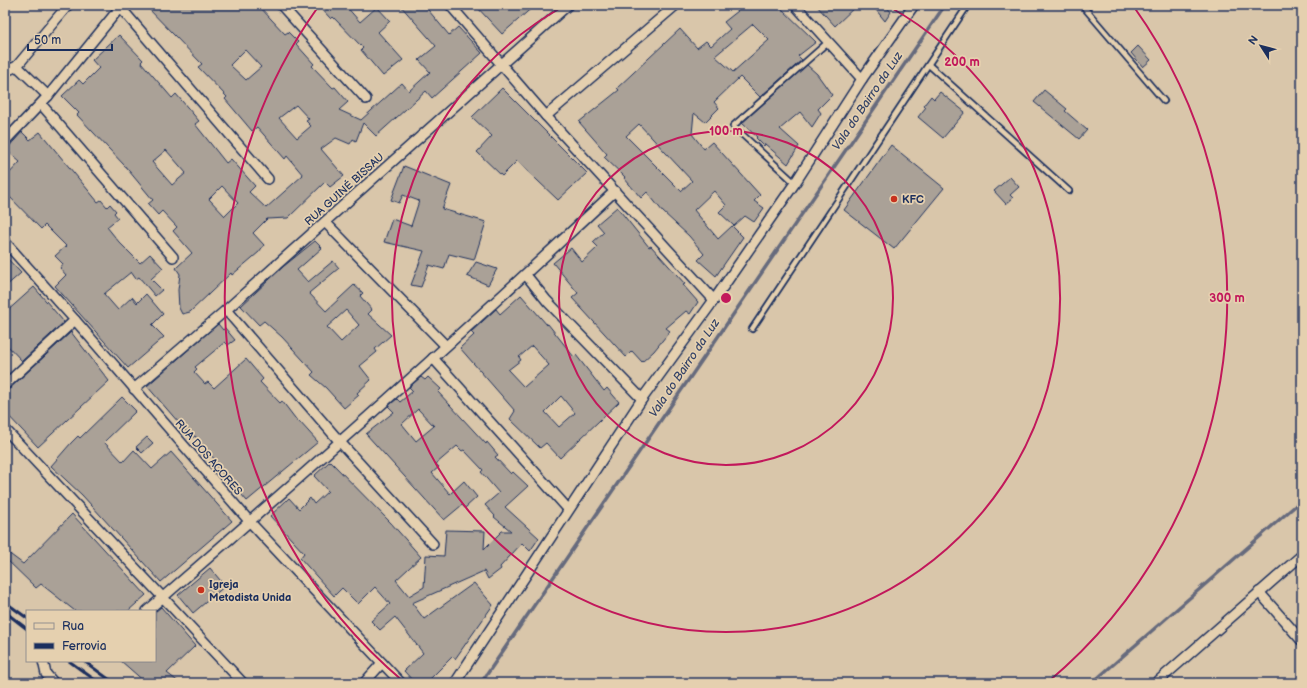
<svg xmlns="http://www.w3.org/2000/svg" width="1307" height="688" font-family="'Balsamiq Sans',sans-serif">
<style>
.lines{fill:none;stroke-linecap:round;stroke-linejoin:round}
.stream{stroke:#666b7d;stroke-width:3.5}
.building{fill:#aaa197;stroke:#1b2f5e;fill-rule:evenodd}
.service-casing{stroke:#1b2f5e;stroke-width:8}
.minor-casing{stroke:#1b2f5e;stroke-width:12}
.service{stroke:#e5d0af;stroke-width:4.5}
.minor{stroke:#e5d0af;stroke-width:9}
.rail{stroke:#1b2f5e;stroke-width:3}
.ring{fill:none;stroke:#c2185b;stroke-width:2}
.poi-dot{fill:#c8321e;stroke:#e5d0af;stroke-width:1.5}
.labels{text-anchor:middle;stroke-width:3.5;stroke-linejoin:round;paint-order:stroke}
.street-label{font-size:11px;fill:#1b2f5e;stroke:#e5d0af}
.poi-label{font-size:11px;font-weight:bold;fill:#1b2f5e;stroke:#e5d0af;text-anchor:start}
.water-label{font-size:12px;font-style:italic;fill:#344368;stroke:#e5d0af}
.centre{fill:#c2185b;stroke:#e5d0af;stroke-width:2}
.ring-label{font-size:12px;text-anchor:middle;font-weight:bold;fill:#c2185b;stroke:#e5d0af;stroke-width:3.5;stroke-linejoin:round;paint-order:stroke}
</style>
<rect width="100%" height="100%" fill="#d9c6aa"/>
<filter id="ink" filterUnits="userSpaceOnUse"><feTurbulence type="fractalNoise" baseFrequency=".025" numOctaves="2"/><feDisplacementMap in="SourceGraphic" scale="8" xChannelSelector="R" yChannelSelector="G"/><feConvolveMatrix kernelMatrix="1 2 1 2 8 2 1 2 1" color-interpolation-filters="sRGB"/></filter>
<g filter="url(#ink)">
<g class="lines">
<g class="stream">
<path d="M481,683l464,-678"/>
<path d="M1092,683l210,-183"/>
</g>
</g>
<g class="building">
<path d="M145,5h113l27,29 3,-2 10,10 -2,2 18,20 -2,2 21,22 2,-1 13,15 -9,8 22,10 41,-37 7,8 21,-19 -11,-12 17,-14 -36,-41h24l25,30 9,-8 24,26 -50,45 -6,-7 -50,45 -13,-13 -7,18 -3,-2 -3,5 -14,-6 -15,11 23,27 -14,11 -5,-5 -37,36 -21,1 -14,14 11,12 -5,7 -27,23 -1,-2 -41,39 -8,2 -3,-6 -1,-18 2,-16 -4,-6 16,-15 -19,-22 4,-4 -15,-16 -4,4 -10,-11 5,-4 -29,-35 -47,-50 2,-2 -17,-17 17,-16 4,4 16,-16 -7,-8 27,-25 24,25 -2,2 31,36 4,-4 23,27 -4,3 31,39 5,-4 24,27 -6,6 17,16 37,-33 -16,-19 -2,3 -28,-32 -5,4 -27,-32 2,-2 -29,-30 4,-3zM245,50l16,17 -15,13 -16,-15zM296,105l13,14 -3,2 5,5 -14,12 -18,-20zM166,150l20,23 -14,12 -20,-23zM222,186l16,17 -13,13 -16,-17z"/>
<path d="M318,5h27l15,17 17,-15 13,14 -12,11 25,28 -20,16 -22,-26 2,-2 -30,-31 -2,2z"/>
<path d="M475,5h60l-33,29z"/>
<path d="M733,5h45l38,37 -18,14 4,4 -42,37 -20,-20 -26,25 5,6 -14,14 -11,-9 -2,21 12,15 8,-7 48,53 -6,6 10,7 -10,14 -9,-6 -11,10 -15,-14 7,-7 -12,-14 -20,19 24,29 14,-13 11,11 -27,39 -18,-16 6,-6 -15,-18 -26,-24 -16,-20 -6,6 -17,-20 1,-1 -21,-20 3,-3 -28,-32 40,-32 -2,-2 63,-59 17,19 9,-7 5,5 19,-17 -6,-7 14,-11zM753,24l16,16 -36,32 -18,-16zM639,124l53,57 -11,10 -55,-55z"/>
<path d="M816,5h41l-22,21z"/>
<path d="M872,5h13l6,7 -6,9z"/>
<path d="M1138,46l13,14 -8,7 -12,-14z"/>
<path d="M807,65l10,9 15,21 -14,14 3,4 -9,14 -12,-15 -20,17 19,17 -11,18 -23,-20 -1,2 -8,-8 1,-1 -15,-14z"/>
<path d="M502,88l85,85 -29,27 -41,-39 -15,15 -25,-24 15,-16 -20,-19z"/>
<path d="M1044,90l23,19 -2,2 22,19 -8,9 -45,-37z"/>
<path d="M940,92l25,20 -22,26 -25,-21 8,-10 -2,-2 7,-9 3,3z"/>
<path d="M22,132l8,8 10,-8 58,70 3,-2 6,7 3,-3 6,7 -2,2 4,5 -11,9 12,15 21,21 10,-9 13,14 -12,11 11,11 -7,6 -16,-19 -3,2 -5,-7 -27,22 14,16 14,-13 5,6 9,-9 17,20 -11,11 12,12 -36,31 -73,-82 11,-11 -6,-7 3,-4 -8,-8 11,-10 -21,-21 -4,4 -36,-37v-14l15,-16 -14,-12z"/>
<path d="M891,145l53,43 -50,61 -50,-39z"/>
<path d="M404,166l47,19 -9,24 44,13 -12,38 -25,-6 -5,15 -15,-4 -8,22 -10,-2 13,-34 -40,-9 8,-23 19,7 8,-25 -16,-6 -4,8 -8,-3z"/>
<path d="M1010,177l9,10 -9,8 3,3 -7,6 -12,-13z"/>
<path d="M617,207l32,40 2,-1 34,38 -2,1 15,17 -8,12 -4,-3 -20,17 4,3 -16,20 -12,11 -10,-11 -6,6 -54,-59 6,-5 -25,-30 18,-15 11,14 16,-15 -5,-5 11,-10 -7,-8z"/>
<path d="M315,241l7,7 -25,22 11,12 25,-21 6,7 -30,25 17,18 28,-26 9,8 -3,3 12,14 -4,4 23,21 -16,14 2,3 -17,14 11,14 -14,13 2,2 -15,13 -18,-20 -15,-13 3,-3 -32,-35 -18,-16 -5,4 -18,-19 43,-40zM346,310l13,15 -18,17 -14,-15z"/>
<path d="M5,256l16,17 -16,14z"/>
<path d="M476,262l21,7 -9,16 -21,-9z"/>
<path d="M34,287l30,35 -42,39 -17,-18v-30z"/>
<path d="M521,295l26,30 1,-1 26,33 2,-2 28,36 3,-3 12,14 -59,56 -14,-15 -6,5 -30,-29 5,-8 -55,-63 14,-13 -3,-3 25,-23 4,5zM532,346l17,19 -25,22 -16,-17 13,-10 -2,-3zM561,396l14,17 -16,14 -14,-15z"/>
<path d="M218,324l5,6 2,-2 10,12 -7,5 -3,-3 -30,25 2,2 -3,3 11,12 3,-2 6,6 32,-29 17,20 -3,3 20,21 2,-2 16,21 1,-1 19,21 -71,59 -34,-39 2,-2 -20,-24 -3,2 -45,-52z"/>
<path d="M71,332l38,49 -71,66 -33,-35v-21l4,-2z"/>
<path d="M421,377l4,3 3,-3 13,12 -3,3 48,52 1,-2 11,13 -3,2 16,17 2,-2 15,14 -23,21 34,31 -9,13 -8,-8 -22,24 1,2 -13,10 -4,-8 -72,32 12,16 50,-36 19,22 -38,54 -2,-3 -27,27h-11l-11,-12 19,-18 -28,-36 -15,13 -9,-9 19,-17 -15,-17 -17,17 -16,-16 -8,8 -34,-38 4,-5 -34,-37 19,-18 10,11 11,-11 4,6 14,-13 -14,-15 16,-15 61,62 30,34 -25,23 13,16 15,-9 2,-32 18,1 2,-26 39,1 -1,18 18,-18h9l-17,-14 1,-1 -10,-11 14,-12 -18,-21 2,-2 -19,-20 -2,1 -5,-5 -21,18 3,3 -7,6 18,21 14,-13 13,16 -12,11 -3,-3 -18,15 -78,-86 28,-22 -6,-6 9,-7 3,3 13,-11 -4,-4zM418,409l16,17 -18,15 -14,-17z"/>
<path d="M122,397l14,14 -32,31 19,20 11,-12 18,19 19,-17 61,69 -71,61 -79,-87 -31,-29 20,-23 7,-7 2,2z"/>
<path d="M147,437l6,6 -11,10 -6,-6z"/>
<path d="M72,514l74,81 -18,16h-53l-34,-27 -5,4 -31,-30 2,-6 16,12z"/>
<path d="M210,568l15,18 -32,27 -15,-18z"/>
<path d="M161,607l34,39 -28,27 13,10h-34l-25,-22h34v-49z"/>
</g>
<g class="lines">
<g class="service-casing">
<g id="service">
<path d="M1082,5l82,96"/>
<path d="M929,65l140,126"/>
<path d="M795,183l-62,-57 95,-84"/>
<path d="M752,329l216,-324"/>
</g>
</g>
<g class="minor-casing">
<g id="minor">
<path d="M281,5l85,94"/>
<path d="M450,5l96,111 168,184"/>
<path d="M795,5l67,74"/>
<path d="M120,7l148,172"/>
<path d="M5,65l6,4 6,-3 51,-61"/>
<path d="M17,66l31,30"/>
<path d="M41,104l132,153"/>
<path d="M546,116l130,-111"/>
<path d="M5,141l43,-45 74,-91"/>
<path d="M325,222l121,124"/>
<path d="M5,242l70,78 175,202 151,161"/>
<path d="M526,275l21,26 95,98"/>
<path d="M226,310l114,132 93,102"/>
<path d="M433,358l135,151"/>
<path d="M5,385l70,-65"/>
<path d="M134,389l92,-79 342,-305"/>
<path d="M5,429l238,254"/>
<path d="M1259,592l43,49"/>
<path d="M147,611c158,-137 315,-277 468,-420"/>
<path d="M43,661l3,13 8,9"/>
<path d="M364,683l18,-20"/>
<path d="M455,683l187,-284 72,-99 81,-117 67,-104 52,-74"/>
<path d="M1156,683l146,-128"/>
</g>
</g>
<use href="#service" class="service"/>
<use href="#minor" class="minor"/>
<g class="rail">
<path d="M5,602l22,16"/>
<path d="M5,612l22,17"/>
<path d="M69,661l30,22"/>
<path d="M84,661l30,22"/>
</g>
</g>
</g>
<g class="ring">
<circle cx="726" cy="298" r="167"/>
<path d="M888 6A334 334 0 1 1 564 6"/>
<path d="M404 682A501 501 0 0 1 318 7M1134 7A501 501 0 0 1 1048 682"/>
</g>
<g class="poi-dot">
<circle cx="894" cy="199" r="4"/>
<circle cx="201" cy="590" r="4"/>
</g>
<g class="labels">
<g class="street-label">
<text transform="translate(344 189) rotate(-42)" y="4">RUA GUINÉ BISSAU</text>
<text transform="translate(209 457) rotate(49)" y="4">RUA DOS AÇORES</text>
</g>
<g class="poi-label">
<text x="902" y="203">KFC</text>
<text x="209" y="588">Igreja<tspan x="209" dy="13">Metodista Unida</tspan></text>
</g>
<g class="water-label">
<text transform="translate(867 101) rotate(-56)" y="4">Vala do Bairro da Luz</text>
<text transform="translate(684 368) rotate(-56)" y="4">Vala do Bairro da Luz</text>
</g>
</g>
<circle cx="726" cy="298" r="6" class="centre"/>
<g class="ring-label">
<text x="962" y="66">200 m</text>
<text x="726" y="135">100 m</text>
<text x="1227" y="302">300 m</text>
</g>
<rect width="1307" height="688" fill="none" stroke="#e5d0af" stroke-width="20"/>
<rect x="10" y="10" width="1287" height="668" fill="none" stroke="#1b2f5e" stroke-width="1.5" filter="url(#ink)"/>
<rect x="26" y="610" width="130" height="52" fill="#e5d0af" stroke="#94908f"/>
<rect x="34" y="623" width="20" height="6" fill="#e5d0af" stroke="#94908f"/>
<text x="62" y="630" font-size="12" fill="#1b2f5e">Rua</text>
<rect x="34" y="643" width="20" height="6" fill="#1b2f5e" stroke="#94908f"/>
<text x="62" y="650" font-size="12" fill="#1b2f5e">Ferrovia</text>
<g transform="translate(1261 46) rotate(306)" stroke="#e5d0af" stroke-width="3" paint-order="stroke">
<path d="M0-3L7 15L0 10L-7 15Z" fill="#1b2f5e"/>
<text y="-6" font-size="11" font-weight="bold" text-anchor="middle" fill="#1b2f5e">N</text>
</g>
<path d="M28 44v6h84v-6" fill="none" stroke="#1b2f5e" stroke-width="2"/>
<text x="34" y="44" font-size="12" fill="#1b2f5e" stroke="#e5d0af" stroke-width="3" paint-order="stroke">50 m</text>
</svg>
